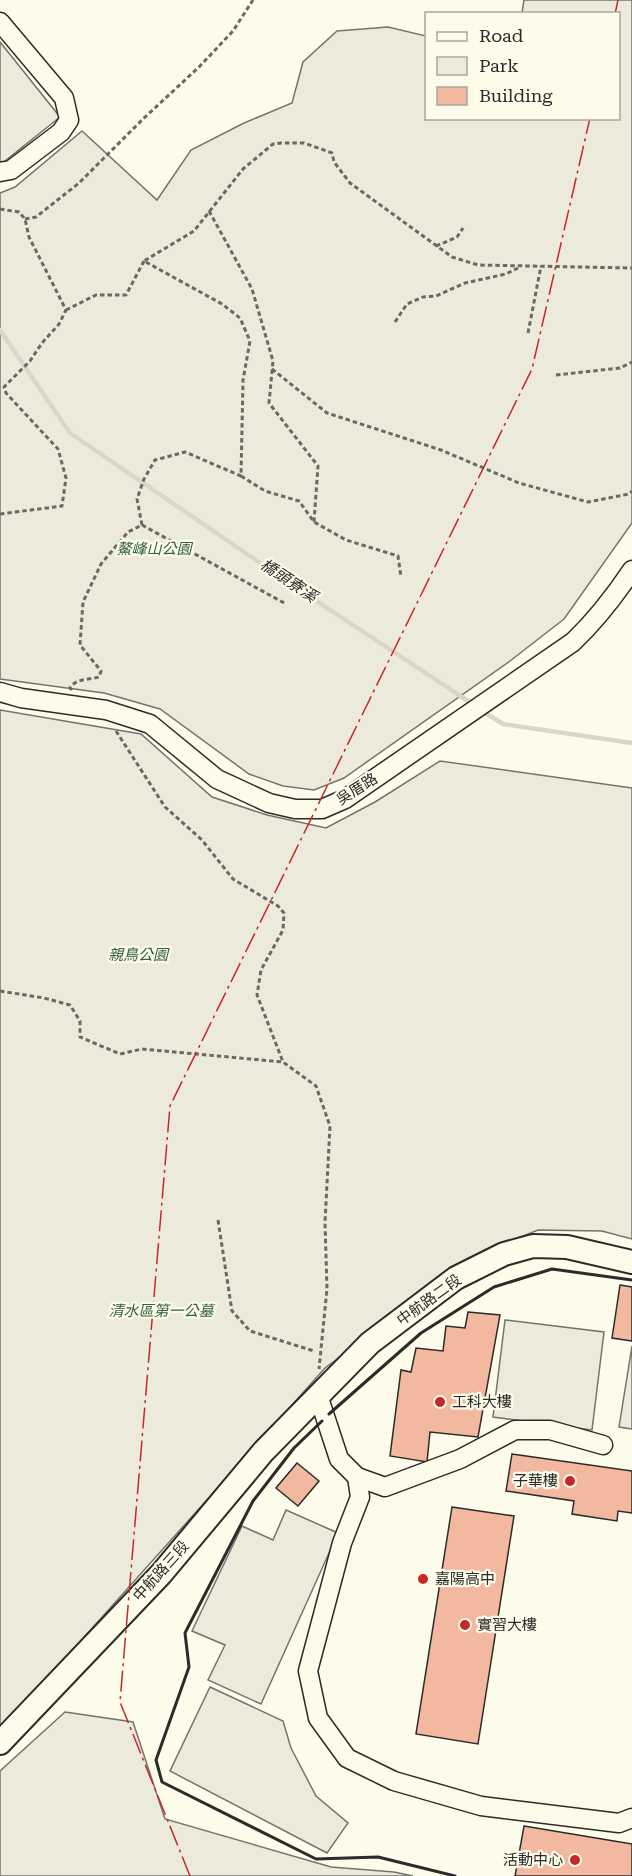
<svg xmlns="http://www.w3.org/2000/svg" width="632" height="1876" font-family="'Roboto Serif','Noto Sans TC',serif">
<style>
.green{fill:#ecebdb;stroke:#74746e;stroke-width:1.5}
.parking{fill:#eceadb;stroke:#74746e;stroke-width:1.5}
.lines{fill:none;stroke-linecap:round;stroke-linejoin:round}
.stream{stroke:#d8d7c9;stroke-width:4.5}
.building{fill:#f2b8a0;stroke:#2b2b2b;stroke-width:1.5}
.minor-casing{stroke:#2b2b2b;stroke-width:21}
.major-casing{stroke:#2b2b2b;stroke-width:26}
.path{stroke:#6a6964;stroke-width:3;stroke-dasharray:4.5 3;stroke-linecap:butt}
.minor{stroke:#fdfbea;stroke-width:18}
.major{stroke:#fdfbea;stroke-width:22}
.wall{stroke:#2b2b2b;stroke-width:3}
.power{stroke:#c62828;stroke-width:1.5;stroke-dasharray:21 4.5 3 4.5;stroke-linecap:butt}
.poi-dot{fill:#c62828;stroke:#fdfbea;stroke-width:2}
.labels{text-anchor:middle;stroke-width:4.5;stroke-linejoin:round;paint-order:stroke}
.park-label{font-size:15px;font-style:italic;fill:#34623c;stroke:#fdfbea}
.street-label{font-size:15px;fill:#2b2b2b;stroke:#fdfbea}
.poi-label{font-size:15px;fill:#2b2b2b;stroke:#fdfbea;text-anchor:start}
.water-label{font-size:16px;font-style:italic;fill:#2b2b2b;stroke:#fdfbea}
</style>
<rect width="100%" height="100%" fill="#fdfbea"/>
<g class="green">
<path d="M524,0h108v523l-68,96 -54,42 -166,117 -30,12 -31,-4 -34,-12 -89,-65 -56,-16 -104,-14v-486l15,-6 67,-56 75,69 34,-50 53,-27 48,-20 11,-41 34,-31 51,-4 38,9v82h192v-104l-96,-1z"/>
<path d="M0,710l141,24 71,63 55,18 59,13 49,-26 65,-41 192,27v451l-30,-8 -64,-1 -55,22 -158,116 -325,363z"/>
<path d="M632,1346v83l-13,-2z"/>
<path d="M210,1687l73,34 8,27 25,48 32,27 -21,30 -157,-82z"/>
<path d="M65,1712l68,10 32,97 166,48 63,5 19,4h-413v-105z"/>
</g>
<g class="parking">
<path d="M0,42l60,75 -60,48z"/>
<path d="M505,1320l99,12 -12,98 -99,-13z"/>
<path d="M286,1510l52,23 -77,171 -53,-24 17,-35 -33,-14 50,-105 31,14z"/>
</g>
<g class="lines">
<g class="stream">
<path d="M0,330l70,103 218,149 186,123"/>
<path d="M481,710l22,14 129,19"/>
</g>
</g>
<g class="building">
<path d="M620,1285l12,2v54l-20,-3z"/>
<path d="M468,1312l32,3 -22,122 -48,-5 -3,30 -37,-6 11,-86 10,2 5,-24 27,3 3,-25 19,2z"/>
<path d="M512,1454l120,17v42l-14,-2 -1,10 -45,-7 2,-13 -68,-10z"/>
<path d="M297,1463l22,18 -21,25 -22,-18z"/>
<path d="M452,1507l62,9 -36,228 -62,-10z"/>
<path d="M524,1826l108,18v32h-117z"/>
</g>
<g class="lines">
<g class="minor-casing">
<g id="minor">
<path d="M0,22l64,76 5,22 -8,12 -50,38 -11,2"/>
<path d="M0,692l21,6 85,12 44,14 67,55 52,24 26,6h27l23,-10 228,-157c23,-22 41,-45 59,-72"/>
<path d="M318,1395l21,64 18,18 3,20 -18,46 -34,128 10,47 29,40 47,23 87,25 138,17 13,-5"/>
<path d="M357,1477l28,10 75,-28 55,-29h35l53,15"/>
</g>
</g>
<g class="major-casing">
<path id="major" d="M0,1743l161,-169 102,-122 107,-109 86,-65 48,-24 29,-8 34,1 65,15"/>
</g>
<g class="path">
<path d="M0,209l19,3 6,7 4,18 37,73 -7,14 -17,19 -12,18 -26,26 2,6 52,56 8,29 -4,28 -62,8"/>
<path d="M209,211l43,78 21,72 -4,42 49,63 -4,56"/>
<path d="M25,219l11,-2 43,-34 64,-64 56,-52 34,-36 20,-31"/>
<path d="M436,246l21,-9 6,-9"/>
<path d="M66,310l30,-15h30l18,-34"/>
<path d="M395,322l12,-18 16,-7 13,-1 29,-13 41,-9 12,-6"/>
<path d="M528,333l13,-67"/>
<path d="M272,369l55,44 114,37 78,33 69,19 41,-8 3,-3"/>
<path d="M556,375l64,-7 12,-6"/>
<path d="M241,476l24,15 34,10 15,21 32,18 52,16 3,21"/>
<path d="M142,525l-5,-26 7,-20 11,-19 30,-8 56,24 2,-96 7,-39 -10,-23 -18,-14 -78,-43 50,-30 49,-62 30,-25 8,-1h23l28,10 2,9 16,21 102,74 26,8 154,3"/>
<path d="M142,525l144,79"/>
<path d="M72,690l-2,-2c6,-10 19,-8 29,-11l2,-6 -21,-26 3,-43 18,-38 27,-32 14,-7"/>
<path d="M116,731l49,76 37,33 31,39 45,27 6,7 -1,17 -22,40 -4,25 26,67"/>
<path d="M0,991l44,7 26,7 10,16v16l40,17 22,-5 141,13 33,24 14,40 -5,96 2,67 -8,80"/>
<path d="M218,1220l14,91 18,20 64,20"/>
</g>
<use href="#minor" class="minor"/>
<use href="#major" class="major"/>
<g class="wall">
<path d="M329,1414l92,-81 73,-46 58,-18 80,11"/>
<path d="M322,1421l-28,27 -41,53 -68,132 4,34 -33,93 6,22 154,77 62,-2 77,19"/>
</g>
<g class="power">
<path d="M615,14l3,-14"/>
<path d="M190,1876l-70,-174 50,-596 362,-737 58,-251"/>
</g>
</g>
<g class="poi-dot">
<circle cx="440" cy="1402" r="6"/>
<circle cx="570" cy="1481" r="6"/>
<circle cx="423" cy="1579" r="6"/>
<circle cx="465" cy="1625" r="6"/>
<circle cx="575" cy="1860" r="6"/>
</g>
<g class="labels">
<g class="park-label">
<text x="154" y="554">鰲峰山公園</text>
<text x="138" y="960">親鳥公園</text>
<text x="161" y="1316">清水區第一公墓</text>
</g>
<g class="street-label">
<text transform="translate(357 789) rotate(-32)" y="5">吳厝路</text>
<text transform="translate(429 1300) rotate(-36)" y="5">中航路二段</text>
<text transform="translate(161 1571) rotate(-48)" y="5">中航路三段</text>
</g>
<g class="poi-label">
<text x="452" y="1407">工科大樓</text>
<text x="558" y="1486" text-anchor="end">子華樓</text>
<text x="435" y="1584">嘉陽高中</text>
<text x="477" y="1630">實習大樓</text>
<text x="563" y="1865" text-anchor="end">活動中心</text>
</g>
<g class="water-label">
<text transform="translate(289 580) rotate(34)" y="6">橋頭寮溪</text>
</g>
</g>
<rect x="425" y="12" width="195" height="108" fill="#fdfbea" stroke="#a9a89e" stroke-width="1.5"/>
<rect x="437" y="32" width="30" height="9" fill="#fdfbea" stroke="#a9a89e" stroke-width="1.5"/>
<text x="479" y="42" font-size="18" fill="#2b2b2b">Road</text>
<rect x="437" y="57" width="30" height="18" fill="#ecebdb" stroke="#a9a89e" stroke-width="1.5"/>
<text x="479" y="72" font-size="18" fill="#2b2b2b">Park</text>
<rect x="437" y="87" width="30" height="18" fill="#f2b8a0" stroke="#a9a89e" stroke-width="1.5"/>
<text x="479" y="102" font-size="18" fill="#2b2b2b">Building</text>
</svg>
